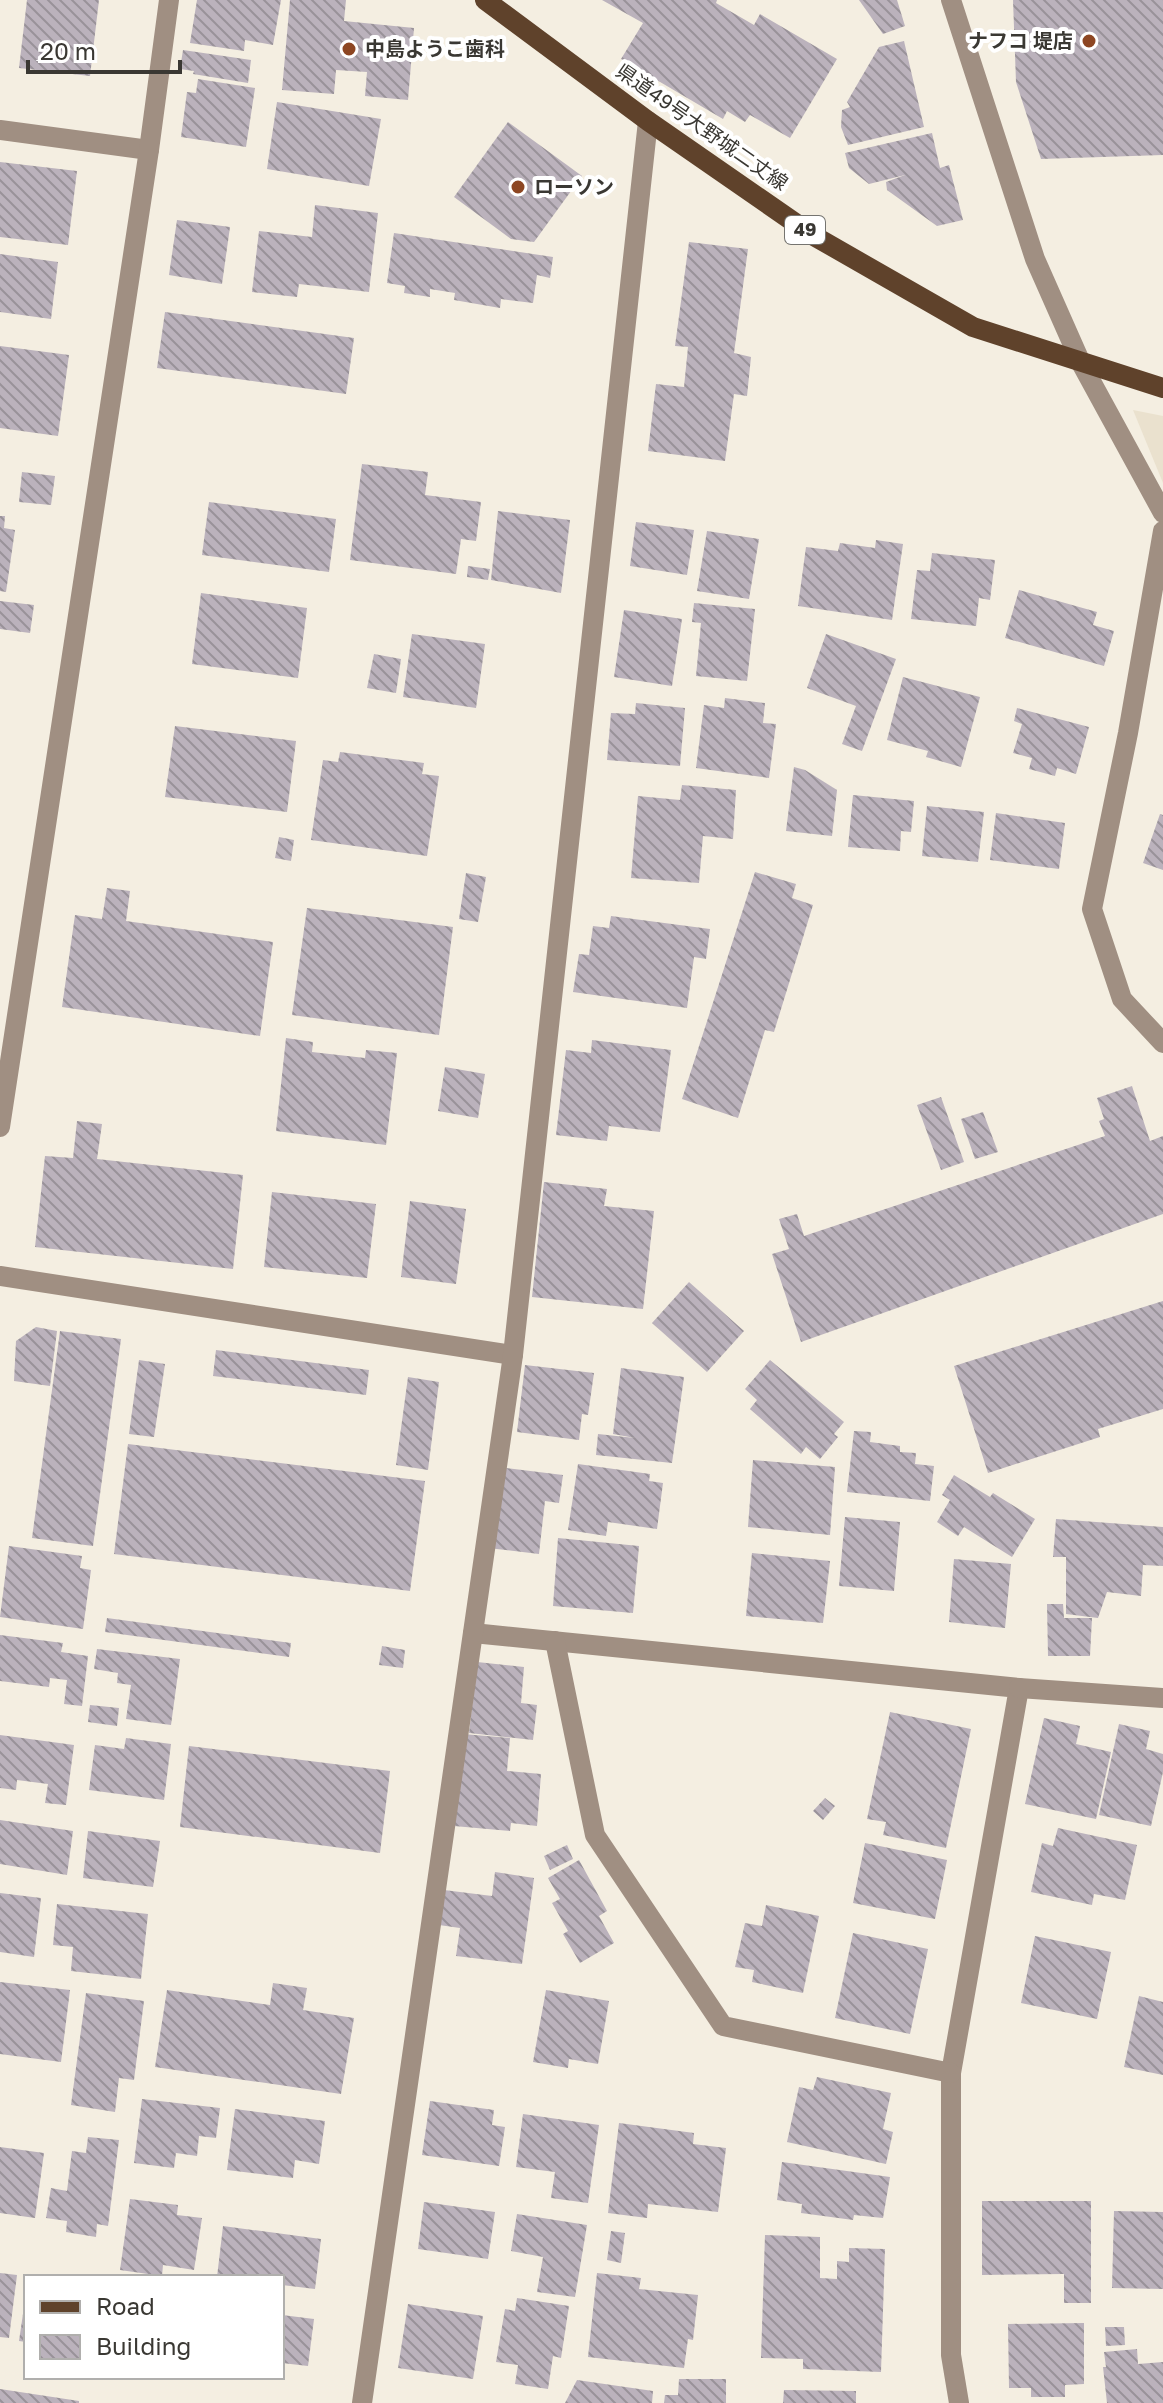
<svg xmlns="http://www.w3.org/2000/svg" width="1163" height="2403" font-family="'Golos Text','Noto Sans JP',sans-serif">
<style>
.built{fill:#eae1ce}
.building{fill:url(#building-back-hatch)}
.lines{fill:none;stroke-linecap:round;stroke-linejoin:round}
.minor{stroke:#a08f82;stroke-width:20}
.major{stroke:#5f422b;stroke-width:20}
.poi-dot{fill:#8d4622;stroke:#fff;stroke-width:3}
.labels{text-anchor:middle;stroke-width:8;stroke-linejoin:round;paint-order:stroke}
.shield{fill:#fff;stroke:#757470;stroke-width:2}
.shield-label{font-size:18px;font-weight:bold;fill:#3a3833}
.poi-label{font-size:20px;font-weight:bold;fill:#3a3833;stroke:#fff;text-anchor:start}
.street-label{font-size:20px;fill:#3a3833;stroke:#fff}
</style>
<defs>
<pattern id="building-back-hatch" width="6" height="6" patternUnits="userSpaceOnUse" patternTransform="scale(2)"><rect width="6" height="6" fill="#bbb2bc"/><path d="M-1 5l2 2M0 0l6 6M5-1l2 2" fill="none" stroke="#999299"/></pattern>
</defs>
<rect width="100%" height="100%" fill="#f4eee1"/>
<path class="built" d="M1133,410l30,6v67z"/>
<g class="building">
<path d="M27,0h72l-9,76 -71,-8z"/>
<path d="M197,0h84l-8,45 -28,-5 -1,11 -54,-8z"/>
<path d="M290,0h56l-2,21 70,7 -6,72 -43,-4 2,-24 -31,-2 -2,24 -52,-4z"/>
<path d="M602,0h115l-1,3 38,22 6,-11 77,45 -47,79 -40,-23 -5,7 -18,-11 -4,8 -102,-60 22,-36z"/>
<path d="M859,0h38l8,26 -22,8z"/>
<path d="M1013,0h150v155l-122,4 -25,-77z"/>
<path d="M904,41l20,86 -76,18 -7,-18 1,-17 8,-3 -3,-5 32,-55z"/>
<path d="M183,50l68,10 -3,23 -55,-9 1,-3 -14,-2z"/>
<path d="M198,79l57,9 -9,59 -65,-10 6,-45 9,1z"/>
<path d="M277,102l104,17 -12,67 -102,-17z"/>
<path d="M508,122l74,54 -48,66 -23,-3 -57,-42z"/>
<path d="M932,133l8,35 9,-3 14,55 -26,6 -50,-36 -1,-8 19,-7 -36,9 -20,-16 -4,-15z"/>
<path d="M0,162l77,9 -9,74 -68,-8z"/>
<path d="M315,205l63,8 -9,79 -70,-8 -2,13 -45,-5 7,-61 53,6z"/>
<path d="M177,220l53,7 -8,57 -53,-9z"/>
<path d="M394,233l159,24 -3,21 -13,-3 -4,28 -32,-4 -1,9 -46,-8 1,-7 -25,-4v8l-26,-4 1,-7 -18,-3z"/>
<path d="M689,242l59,7 -14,104 17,4 -4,39 -13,-2 -9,67 -77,-10 8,-67 28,3 4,-40 -13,-1z"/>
<path d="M0,254l58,8 -7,57 -51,-7z"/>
<path d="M165,312l189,26 -8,56 -189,-26z"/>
<path d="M0,346l69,9 -11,81 -58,-8z"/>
<path d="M362,464l66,8 -3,23 56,7 -5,39 -15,-2 -5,35 -106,-14z"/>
<path d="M22,472l33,4 -4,29 -32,-3z"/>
<path d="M209,502l127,17 -7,53 -127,-17z"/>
<path d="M498,511l72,9 -9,73 -70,-13z"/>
<path d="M0,516h5l-1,12 11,2 -9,62 -6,-1z"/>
<path d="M636,522l58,8 -7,45 -57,-9z"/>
<path d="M707,531l52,8 -10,60 -52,-8z"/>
<path d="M876,540l27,4 -11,76 -94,-14 8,-59 32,4 2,-8 35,5z"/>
<path d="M932,553l63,7 -5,40 -11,-2 -3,28 -65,-7 6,-49 13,1z"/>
<path d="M468,566l22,3 -2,11 -21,-3z"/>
<path d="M1019,590l78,22 -4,13 21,6 -10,35 -99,-28z"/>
<path d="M201,593l106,15 -9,70 -106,-14z"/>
<path d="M0,601l34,4 -4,28 -30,-4z"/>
<path d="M694,603l61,6 -8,72 -51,-5 5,-53 -9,-1z"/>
<path d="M624,610l58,9 -10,67 -58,-9z"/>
<path d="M412,634l73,10 -9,64 -73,-11z"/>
<path d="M826,634l70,25 -34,92 -20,-7 14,-38 -49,-18z"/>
<path d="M374,654l27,5 -5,34 -29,-5z"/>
<path d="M903,677l77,20 -19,70 -35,-10 2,-6 -41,-11z"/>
<path d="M725,698l40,5 -2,20 13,1 -7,54 -73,-10 8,-63 20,3z"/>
<path d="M636,703l49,5 -5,58 -73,-6 4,-47 24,1z"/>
<path d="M1017,708l72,19 -13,47 -19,-6 -2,8 -26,-7 3,-11 -19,-5 9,-29 -8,-3z"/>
<path d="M175,726l121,15 -9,71 -122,-15z"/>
<path d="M340,752l84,11 -2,11 17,2 -12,80 -116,-16 12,-80 15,2z"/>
<path d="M794,767l11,3 32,20 -5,46 -46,-5z"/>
<path d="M682,785l54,5 -3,49 -30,-3 -4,47 -68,-5 7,-82 42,4z"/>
<path d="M853,795l61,6 -3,31 -10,-1 -1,20 -52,-4z"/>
<path d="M927,806l57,6 -6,50 -56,-6z"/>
<path d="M996,813l69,10 -6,46 -69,-9z"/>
<path d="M1160,814l3,1v55l-20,-7z"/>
<path d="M279,837l15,3 -3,21 -16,-3z"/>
<path d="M755,872l41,12 -4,14 21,7 -39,127 -9,-2 -27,88 -56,-19z"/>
<path d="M466,873l20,4 -8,45 -19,-3z"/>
<path d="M107,888l23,3 -4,30 147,21 -13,94 -198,-29 13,-92 27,4z"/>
<path d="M307,908l146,19 -14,108 -147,-20z"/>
<path d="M611,916l99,13 -4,30 -12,-2 -7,51 -114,-16 6,-38 10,1 4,-29 16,2z"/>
<path d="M286,1038l27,4 -1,10 53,6 1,-8 31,3 -11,92 -110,-14z"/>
<path d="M592,1040l79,10 -11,82 -51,-6 -2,15 -51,-6 10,-85 25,3z"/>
<path d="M445,1067l40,7 -7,44 -40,-7z"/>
<path d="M1132,1086l18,55 13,-5v78l-362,128 -29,-88 17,-5 -10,-30 18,-5 7,22 301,-100 -6,-15 5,-2 -7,-21z"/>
<path d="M941,1097l23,65 -23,8 -24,-65z"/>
<path d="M983,1112l15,40 -23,7 -14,-40z"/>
<path d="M77,1121l25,3 -5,35 146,16 -10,94 -198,-22 10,-91 28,2z"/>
<path d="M544,1182l63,7 -3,17 50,5 -11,98 -111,-12z"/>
<path d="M272,1192l104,12 -9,74 -103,-11z"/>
<path d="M410,1201l56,8 -10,75 -55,-7z"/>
<path d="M689,1282l55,49 -37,41 -55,-49z"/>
<path d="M1163,1301v108l-65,20 2,8 -112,36 -34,-107z"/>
<path d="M36,1327l21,4 -7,55 -36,-5 2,-40z"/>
<path d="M60,1331l61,8 -28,207 -61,-8z"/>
<path d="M216,1350l153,20 -3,25 -153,-19z"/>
<path d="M139,1360l26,4 -11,73 -25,-3z"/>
<path d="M770,1360l74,62 -10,12 4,3 -18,22 -14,-12 -5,7 -51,-45 7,-9 -12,-11z"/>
<path d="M525,1365l69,8 -6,42 -6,-1 -3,26 -62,-8z"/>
<path d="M621,1368l63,9 -12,86 -76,-8 2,-21 37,4 -22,-4z"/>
<path d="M408,1377l31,5 -11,88 -32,-5z"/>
<path d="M854,1431l17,1 -1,10 30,4v6l16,1 -1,11 19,2 -4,35 -83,-9z"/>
<path d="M128,1444l297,37 -15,110 -296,-37z"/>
<path d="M753,1460l82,7 -5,68 -82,-8z"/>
<path d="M578,1464l72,10 -1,7 14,2 -6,46 -49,-7 -2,14 -38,-6z"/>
<path d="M498,1467l65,8 -4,28 -14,-2 -6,53 -51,-6z"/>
<path d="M954,1475l36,22 3,-4 42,26 -23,38 -48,-30 -6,9 -21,-14 13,-22 -8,-5z"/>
<path d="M845,1517l55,5 -6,69 -55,-5z"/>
<path d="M1056,1519l107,8v39l-20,-1 -2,31 -34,-4 -9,26 -32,-4v-57h-13z"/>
<path d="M558,1538l81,8 -6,67 -80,-7z"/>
<path d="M9,1546l73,10 -2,12 11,2 -8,59 -83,-12z"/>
<path d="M752,1553l78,8 -7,62 -77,-7z"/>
<path d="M954,1559l57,5 -6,64 -56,-6z"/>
<path d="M1047,1604h16l1,14h28l-2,38h-42z"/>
<path d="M107,1618l184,25 -2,14 -184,-25z"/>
<path d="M0,1635l63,8 -2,9 27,4 -6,50 -18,-2 3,-24 -17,-2 -1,9 -49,-6z"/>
<path d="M382,1646l23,4 -2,18 -24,-3z"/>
<path d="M97,1649l83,10 -9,66 -45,-6 5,-34 -14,-2 1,-10 -24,-4z"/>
<path d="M477,1662l47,5 -3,36 16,2 -4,35 -64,-7z"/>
<path d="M90,1705l29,3 -2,18 -29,-4z"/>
<path d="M890,1712l81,17 -25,119 -63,-13 3,-13 -19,-3z"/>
<path d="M1044,1718l36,8 -4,18 35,8 -15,67 -71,-15z"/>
<path d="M1119,1724l31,7 -4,18 17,5v18l-12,54 -52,-11z"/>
<path d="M463,1734l47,4 -3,33 34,3 -4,52 -26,-3 -1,8 -56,-5z"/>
<path d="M0,1735l74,10 -8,60 -21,-2 3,-19 -31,-4 -1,10 -16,-2z"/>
<path d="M126,1738l45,6 -7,56 -75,-10 6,-45 29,4z"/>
<path d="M189,1746l201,25 -10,82 -200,-26z"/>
<path d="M825,1798l10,8 -12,14 -10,-9z"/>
<path d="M0,1820l73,11 -6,44 -67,-11z"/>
<path d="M1058,1828l79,17 -12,55 -31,-6 -2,11 -61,-13 11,-49 11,3z"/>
<path d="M88,1831l72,10 -7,46 -70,-9z"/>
<path d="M865,1843l82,17 -12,59 -82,-16z"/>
<path d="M567,1845l6,14 -23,11 -6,-14z"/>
<path d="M579,1860l28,51 -8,5 15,27 -34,20 -17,-29 5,-3 -16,-28 8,-4 -12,-21z"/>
<path d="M495,1872l39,6 -12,86 -66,-8 4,-28 -21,-3 5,-35 48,6z"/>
<path d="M0,1893l41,5 -7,59 -34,-5z"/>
<path d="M57,1904l91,10 -7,65 -70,-8 2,-24 -20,-2z"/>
<path d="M766,1905l53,11 -16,77 -51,-11 2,-12 -19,-3 10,-44 17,3z"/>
<path d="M853,1933l75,16 -18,85 -75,-16z"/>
<path d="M1035,1936l76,16 -14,67 -76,-16z"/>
<path d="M0,1982l70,8 -9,72 -61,-8z"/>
<path d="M273,1983l34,5 -4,22 51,8 -13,76 -186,-27 12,-77 103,15z"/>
<path d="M546,1990l63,11 -11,63 -29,-5 -1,9 -35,-6z"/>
<path d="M86,1993l58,8 -10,79 -15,-2 -4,34 -44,-7z"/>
<path d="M1139,1996l24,6v73l-39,-8z"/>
<path d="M817,2077l74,16 -8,36 10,3 -7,32 -99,-22 12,-55 14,3z"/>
<path d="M142,2099l78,9 -4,30 -17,-2 -2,20 -21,-3 -2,15 -40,-5z"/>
<path d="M430,2101l64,9 -2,15 13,2 -6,39 -77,-11z"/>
<path d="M235,2109l90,12 -6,43 -24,-4 -2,18 -66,-8z"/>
<path d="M523,2114l76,11 -11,78 -37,-5 4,-26 -39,-5z"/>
<path d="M619,2123l75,10 -1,11 33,4 -8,64 -70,-8 -1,14 -39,-5z"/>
<path d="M88,2137l31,3 -11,86 -11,-2 -1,13 -30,-5 1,-11 -21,-3 5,-30 16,3 5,-40 14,2z"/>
<path d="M0,2147l44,6 -9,65 -35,-5z"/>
<path d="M782,2162l108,15 -7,41 -29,-3 -1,5 -52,-7 1,-9 -25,-4z"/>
<path d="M130,2199l48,6 -1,10 25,3 -8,52 -31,-5 -1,11 -42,-6z"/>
<path d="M982,2201h109v102h-27v-29l-82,1z"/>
<path d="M424,2202l71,10 -7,47 -70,-10z"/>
<path d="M1114,2211l49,1v77l-51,-1z"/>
<path d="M517,2214l70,11 -12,72 -38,-5 6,-35 -32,-6z"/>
<path d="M223,2226l98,13 -6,50 -33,-4v-8h-65z"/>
<path d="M611,2231l14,2 -4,30 -14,-3z"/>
<path d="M765,2235l55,2v41l17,1v-18l12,1v-14l36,1 -4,123 -78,-3v-10l-42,-1z"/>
<path d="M0,2273l17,2 -8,63 -9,-1z"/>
<path d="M597,2273l44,5 -2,11 59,6 -5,45 -5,-1 -4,29 -96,-11z"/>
<path d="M517,2298l52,8 -8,52 -8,-2 -5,33 -33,-5 3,-19 -22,-3 9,-53 10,2z"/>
<path d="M408,2304l75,12 -10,63 -75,-11z"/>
<path d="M24,2307h2v35l-7,-1z"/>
<path d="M282,2315l32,4 -6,47 -26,-3z"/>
<path d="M1084,2323v61l-19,1v12h-34v-9h-22l-1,-64z"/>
<path d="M1105,2327h19l1,18 -19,1z"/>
<path d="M1137,2349l1,15 25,-2v41h-56l-4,-36h3l-2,-15z"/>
<path d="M679,2379h47v24h-62l1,-8h13z"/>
<path d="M577,2380l76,11 -1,12h-87z"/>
<path d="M0,2389l79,12v2h-79z"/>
<path d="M784,2390l72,1v12h-73z"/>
</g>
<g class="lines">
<g class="minor">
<path d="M951,0l84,259 46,104 82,150"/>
<path d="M0,130l149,20"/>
<path d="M1163,531l-35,202 -36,176 30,90 41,44"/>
<path d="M0,1127l149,-977 20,-150"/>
<path d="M0,1276l513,79"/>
<path d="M473,1633l546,55 -68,385v282l8,48"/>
<path d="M555,1641l40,194 128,191 228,47"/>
<path d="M1019,1688l144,10"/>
<path d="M362,2403l151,-1048 135,-1234"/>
</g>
<path class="major" d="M485,0l163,121 166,115 159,91 190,61"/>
</g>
<g class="poi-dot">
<circle cx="1089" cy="41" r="8"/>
<circle cx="349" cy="49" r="8"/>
<circle cx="518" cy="187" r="8"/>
</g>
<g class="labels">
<rect class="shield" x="785" y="216" width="40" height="28" rx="6"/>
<g class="shield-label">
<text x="805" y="236">49</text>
</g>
<g class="poi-label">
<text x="1073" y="48" text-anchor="end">ナフコ 堤店</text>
<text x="365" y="56">中島ようこ歯科</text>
<text x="534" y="194">ローソン</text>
</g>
<g class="street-label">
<text transform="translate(702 127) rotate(35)" y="7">県道49号大野城二丈線</text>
</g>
</g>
<rect x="24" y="2275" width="260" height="104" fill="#ffffff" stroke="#b0afad" stroke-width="2"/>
<rect x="40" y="2301" width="40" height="12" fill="#5f422b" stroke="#b0afad" stroke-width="2"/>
<text x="96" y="2315" font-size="24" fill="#3a3833">Road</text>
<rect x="40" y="2335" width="40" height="24" fill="url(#building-back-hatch)" stroke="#b0afad" stroke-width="2"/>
<text x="96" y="2355" font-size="24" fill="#3a3833">Building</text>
<path d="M28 60v12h152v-12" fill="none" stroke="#3a3833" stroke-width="4"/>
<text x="40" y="60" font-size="24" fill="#3a3833" stroke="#ffffff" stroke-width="6" paint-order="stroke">20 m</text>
</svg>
